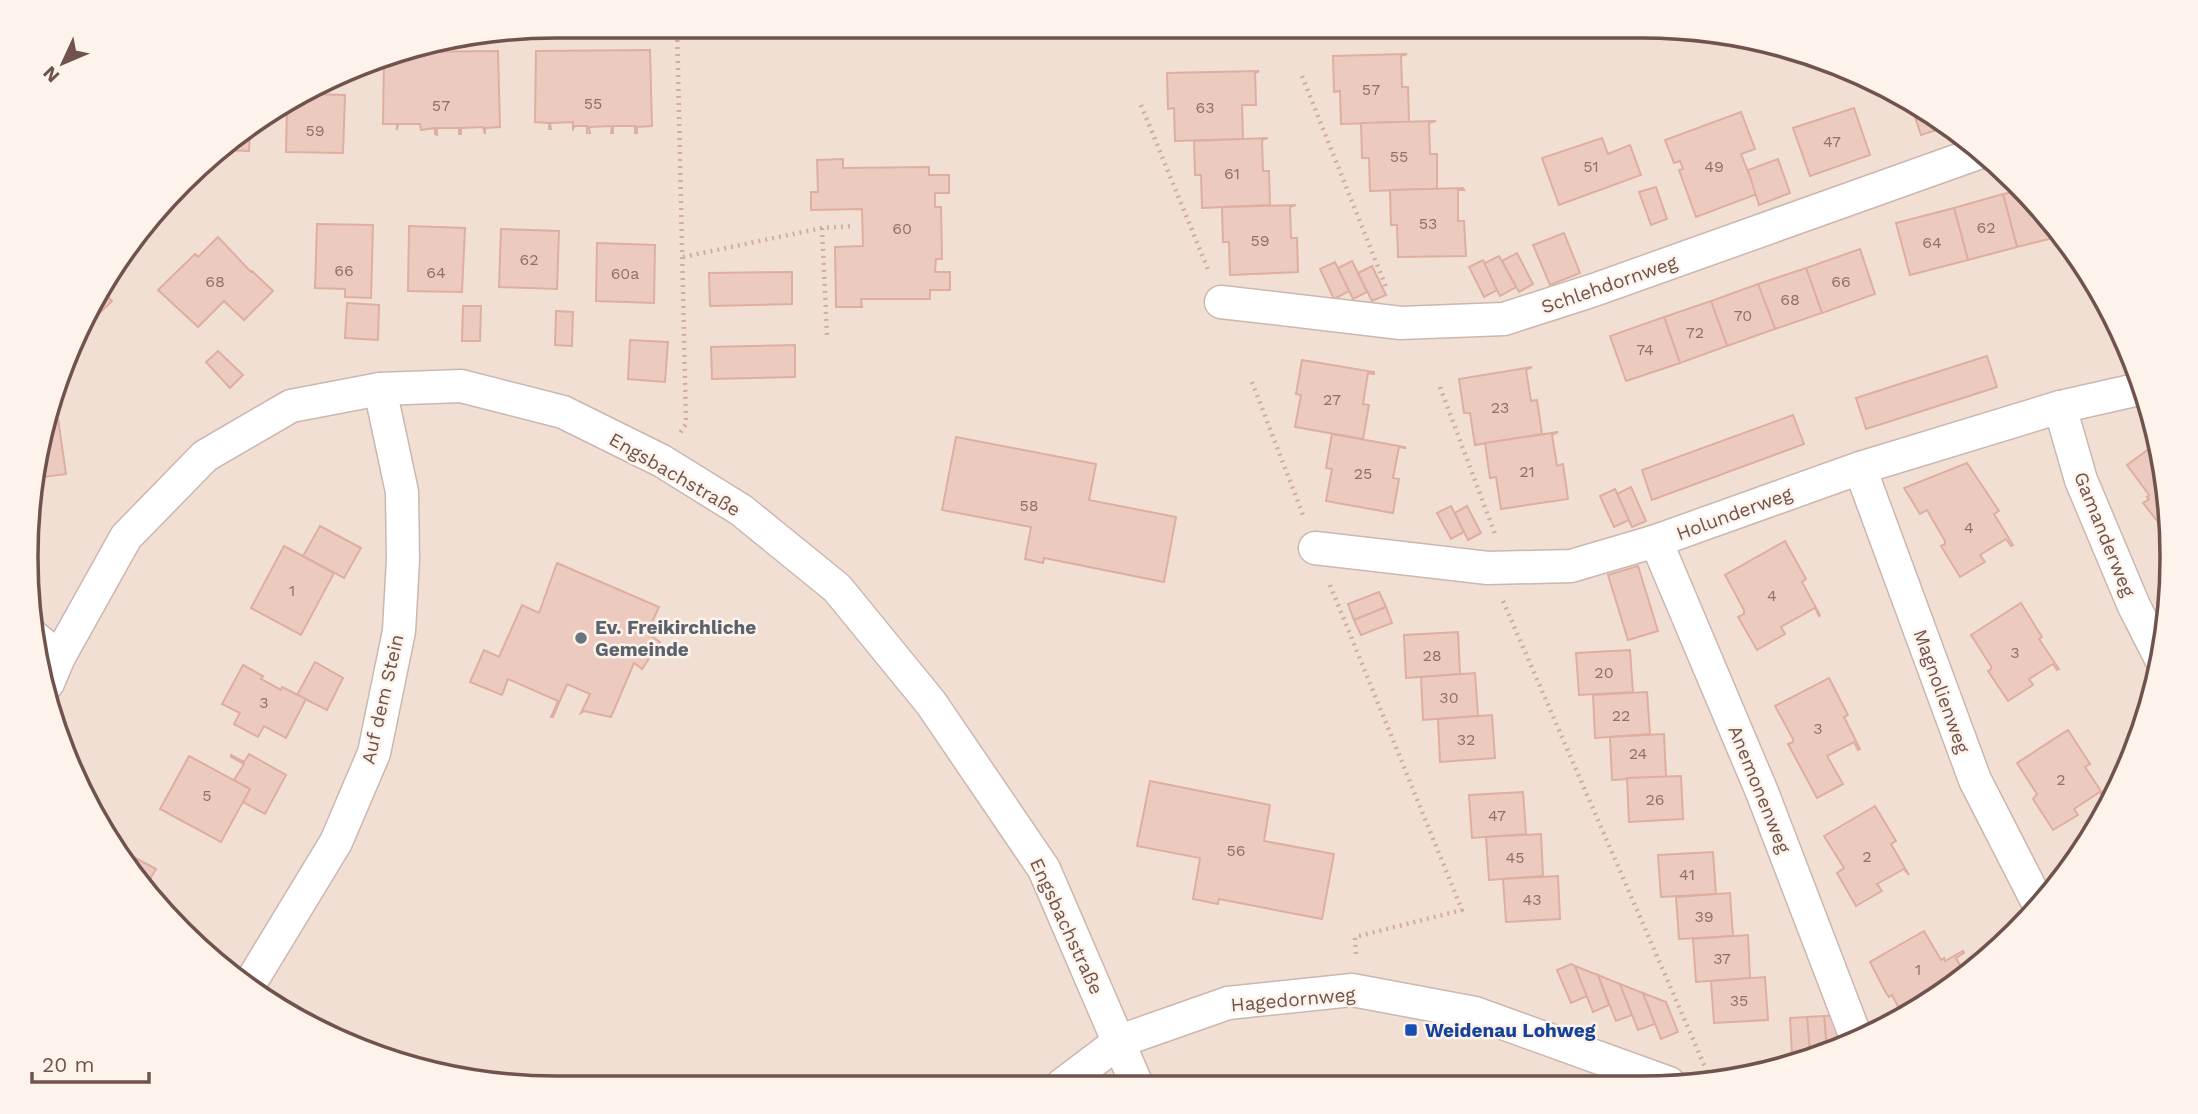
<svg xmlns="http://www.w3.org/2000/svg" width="2198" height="1114" font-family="'Work Sans',sans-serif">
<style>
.residential{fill:#f1dfd4}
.building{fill:#edcabf;stroke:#deaea1;stroke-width:2}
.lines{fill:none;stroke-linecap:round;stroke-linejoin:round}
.street-casing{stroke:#ccb7af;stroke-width:35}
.path{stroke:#d1ada3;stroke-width:4.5;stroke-dasharray:2 5;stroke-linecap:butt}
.street{stroke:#fff;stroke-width:32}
.worship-dot{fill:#6b7280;stroke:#fdf3eb;stroke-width:2.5}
.transit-dot{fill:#1a4fb4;stroke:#fdf3eb;stroke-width:2.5}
.labels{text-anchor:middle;stroke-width:5;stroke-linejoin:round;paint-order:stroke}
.number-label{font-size:16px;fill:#8f716a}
.street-label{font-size:19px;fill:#70534d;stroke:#fdf3eb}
.worship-label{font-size:19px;font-weight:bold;fill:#5b616d;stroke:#fdf3eb;text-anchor:start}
.transit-label{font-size:19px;font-weight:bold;fill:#164399;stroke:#fdf3eb;text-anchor:start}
.rim{fill:none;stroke:#70534d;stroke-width:3.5}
</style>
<rect width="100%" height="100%" fill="#faeee5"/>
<path class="residential" d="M557,26l1118,1 103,17 97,37 89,55 76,71 60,84 43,95 24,101 4,104 -17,103 -37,97 -77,116 -76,71 -120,69 -133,36 -1188,4 -103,-17 -97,-37 -141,-100 -101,-142 -50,-165 6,-173 30,-99 48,-92 119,-126 152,-81z"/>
<g class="building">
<path d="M650,50l2,76 -15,1v6h-2v-7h-22v7h-2l1,-7 -23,1 1,6h-3v-7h-12l-2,3v-7l-23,1 1,6h-2v-6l-14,-1 1,-71z"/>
<path d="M498,51l2,76 -15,1v6l-2,-7 -22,1v6h-2v-6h-22v7l-2,-1v-6l-14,2 -1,-6h-22l-1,6v-6h-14l1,-68 15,-4z"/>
<path d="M1407,54l-6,2 1,31h6l1,35 -68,2 -1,-33 -6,1 -1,-36z"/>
<path d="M1259,71l-4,2 1,32h-14l1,34 -68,2 -1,-33 -6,1 -1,-36z"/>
<path d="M312,94l33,1 -2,58 -57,-1 1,-44z"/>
<path d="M1910,102l39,24 -28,9z"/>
<path d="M1854,108l16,47 -60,21 -17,-48z"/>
<path d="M1741,112l14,37 -14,5 16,40 -61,23 -17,-47 4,-1 -3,-8 -6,2 -9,-23z"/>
<path d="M1436,121l-7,2 1,31h7v35l-67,2 -1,-33h-7l-1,-35z"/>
<path d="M250,128l-1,23 -28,-1 13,-14z"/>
<path d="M1268,138l-6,2 1,31h6l1,34 -68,3 -1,-33h-6l-1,-34z"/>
<path d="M1602,138l6,16 22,-9 11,30 -82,30 -17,-47z"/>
<path d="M843,159v9l86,-1v8h20v18h-14v14h6l1,52h-6l-1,13h15v18h-20v9h-69l1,8h-26l-1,-60 28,-1 -1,-37 -51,1v-18h7l-1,-32z"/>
<path d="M1778,159l12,34 -31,12 -11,-35z"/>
<path d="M1656,187l11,32 -16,6 -12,-33z"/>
<path d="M1463,188l1,2h-6v31h6l2,35 -68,1 -1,-32h-6l-1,-35z"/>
<path d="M2022,190l18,17 21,29 -44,11 -14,-53z"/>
<path d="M2003,194l14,53 -49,13 -14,-52z"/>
<path d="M1296,205l-6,2 1,31h6l1,34 -68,3 -1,-33h-6l-1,-35z"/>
<path d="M1954,208l14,52 -58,15 -14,-52z"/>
<path d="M317,224l56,1 -2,73 -26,-1v-8l-30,-1z"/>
<path d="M409,226l56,2 -3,64 -54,-1z"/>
<path d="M501,229l58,2 -2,58 -58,-2z"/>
<path d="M1564,233l16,40 -30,12 -17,-40z"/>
<path d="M218,237l33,35 1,-1 21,20 -29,29 -20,-19 -26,26 -40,-37 37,-36 3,3z"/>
<path d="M597,243l58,2 -1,58 -58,-2z"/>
<path d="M1860,249l15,45 -53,19 -16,-45z"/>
<path d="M1517,253l16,31 -14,8 -17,-31z"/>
<path d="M1499,256l17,31 -16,9 -17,-32z"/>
<path d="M1483,260l14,30 -13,7 -15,-30z"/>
<path d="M1352,261l15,31 -14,7 -15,-31z"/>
<path d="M1335,262l14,29 -15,8 -14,-30z"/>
<path d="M1372,266l14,29 -14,6 -14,-28z"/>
<path d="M1806,268l16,45 -47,16 -17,-45z"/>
<path d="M792,272v32l-82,2 -1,-33z"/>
<path d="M1758,284l17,45 -48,17 -16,-45z"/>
<path d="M101,290l11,11 -35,34z"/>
<path d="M1711,301l16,45 -47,17 -16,-46z"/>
<path d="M347,303l32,2 -1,35 -33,-2z"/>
<path d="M463,306h18l-1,35h-18z"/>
<path d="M556,311l17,1 -1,34 -17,-1z"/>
<path d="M1664,317l16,46 -54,18 -16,-45z"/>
<path d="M630,340l38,2 -3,40 -37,-3z"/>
<path d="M795,345v32l-83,2 -1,-32z"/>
<path d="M218,351l25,24 -13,13 -24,-26z"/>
<path d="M1987,356l10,31 -131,42 -10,-31z"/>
<path d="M1302,360l72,12v2l-6,-1 -5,31 6,1 -6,34 -68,-12 6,-32 -5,-1z"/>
<path d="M1532,367l-6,3 5,31 6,-1 5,34 -67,11 -5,-32h-6l-5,-34z"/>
<path d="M1793,415l11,29 -152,56 -10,-30z"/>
<path d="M58,419l8,55 -30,4 1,-25 9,-32z"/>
<path d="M1558,432l-6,3 5,31 6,-2 5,35 -67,10 -5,-32 -6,1 -5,-35z"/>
<path d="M1332,434l73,13v1l-6,-1 -6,31 6,1 -6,34 -67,-12 6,-32 -6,-1z"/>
<path d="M956,437l140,27 -7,36 87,17 -12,65 -120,-24 -1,5 -18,-4 6,-32 -89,-17z"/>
<path d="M2157,443l10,44 2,43 -3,2 -23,-29 6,-4 -2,-2 2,-2 -22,-30z"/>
<path d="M1967,463l32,48 -5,3 19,31 -2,1 -5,-7 -26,16 5,7 -25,15 -19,-31 4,-2v-3l-18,-31 -7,4 -16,-26z"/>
<path d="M1631,487l15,34 -14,6 -15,-33z"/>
<path d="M1615,489l14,31 -15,7 -14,-31z"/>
<path d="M1451,506l13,26 -13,7 -14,-26z"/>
<path d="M1467,506l14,27 -13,7 -13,-27z"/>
<path d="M320,526l41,22 -17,30 -41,-22z"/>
<path d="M1785,541l21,38 -4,3 18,33 -1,1 -4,-8 -34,19 4,7 -28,16 -19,-33 6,-3v-4l-19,-35z"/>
<path d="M284,546l50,27 -33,62 -50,-27z"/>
<path d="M557,563l102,44 -12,26 13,9 -18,27 -8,-6 -23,54 -27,-6 -3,2 9,-19 -23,-10 -14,33h-2l7,-16 -50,-22 -6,16 -32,-13 14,-32 15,7 23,-52 17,8z"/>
<path d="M1638,566l20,65 -30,9 -20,-65z"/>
<path d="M1379,592l7,15 -32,13 -6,-16z"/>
<path d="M2021,603l21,34 -3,2 20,30 -2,1 -4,-6 -24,15 4,6 -25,16 -20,-30 3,-2v-3l-20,-31z"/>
<path d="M1386,607l6,16 -31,12 -7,-15z"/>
<path d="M1458,632l2,42 -54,4 -2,-43z"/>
<path d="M1630,650l3,42 -54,3 -3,-42z"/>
<path d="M315,662l28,16 -16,32 -30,-15z"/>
<path d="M243,665l20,11 -2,3 20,11 1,-3 24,12 -20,39 -22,-12 -6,11 -24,-13 6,-11 -18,-9z"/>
<path d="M1475,673l3,43 -55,4 -2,-43z"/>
<path d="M1829,678l19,37 -4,2 16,32 -2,1 -4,-8 -27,14 16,28 -26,14 -29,-54 5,-2v-3l-18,-33z"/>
<path d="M1647,692l3,42 -55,4 -2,-43z"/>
<path d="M1492,715l3,43 -55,4 -2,-43z"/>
<path d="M2068,730l22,34 -5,3 20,30 -1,1 -4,-6 -26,17 4,6 -25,15 -20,-31 4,-5 -20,-31z"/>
<path d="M1664,734l2,43 -54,3 -2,-43z"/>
<path d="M249,754l37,21 -21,39 -22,-12 7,-13 -16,-9 10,-16 -13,-7v-2l13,7z"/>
<path d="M189,756l61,33 -29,53 -61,-33z"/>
<path d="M1681,776l2,43 -54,3 -2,-44z"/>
<path d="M1150,781l120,24 -6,36 70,13 -12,65 -103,-20 -1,5 -25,-5 7,-41 -63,-12z"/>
<path d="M1523,792l3,42 -54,4 -3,-43z"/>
<path d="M1875,806l21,35 -5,3 18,31 -5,-6 -27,15 5,7 -26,15 -19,-33 7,-5 -20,-32z"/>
<path d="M1541,834l2,42 -54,4 -3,-43z"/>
<path d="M124,852l32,17 -9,15z"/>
<path d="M1713,852l3,42 -55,3 -3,-42z"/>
<path d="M1558,876l2,43 -54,3 -3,-43z"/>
<path d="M1730,893l3,43 -54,3 -3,-42z"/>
<path d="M1924,931l17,29 3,-2 1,3 18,-10 1,2 -8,5 10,18 -64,38 -10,-19 -3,2 -3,-4 -16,-31z"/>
<path d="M1748,935l2,43 -54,4 -3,-43z"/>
<path d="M1571,964l4,2 12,30 -16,7 -14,-33z"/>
<path d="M1575,966l23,9 11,30 -16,7z"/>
<path d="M1598,975l22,9 12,31 -16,6z"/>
<path d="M1765,977l3,43 -54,3 -3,-42z"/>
<path d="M1620,984l23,9 12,31 -17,6z"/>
<path d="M1643,993l23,9 12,30 -17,7z"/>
<path d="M1842,1015l3,32 -18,4 -3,-35z"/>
<path d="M1824,1016l3,35 -17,2 -3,-36z"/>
<path d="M1807,1017l3,36 -18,1 -2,-36z"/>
</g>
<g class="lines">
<g class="street-casing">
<g id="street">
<path d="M1221,302l180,21 103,-4 90,-29 387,-138"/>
<path d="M2060,407l21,73 53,126 26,51"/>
<path d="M1860,468l115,312 65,127"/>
<path d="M1656,541l106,251 95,248"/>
<path d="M1315,548l173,20 83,-2 85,-25 204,-73 200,-61 84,-19"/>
<path d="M34,637l25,20"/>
<path d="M48,683l11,-26 67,-120 79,-81 86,-50 89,-17 81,-3 102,26 99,49 79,49 96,78 94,115 113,166 93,216"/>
<path d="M251,982l85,-140 38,-89 25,-122 4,-71 -1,-68 -22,-103"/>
<path d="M1062,1085l58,-44 108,-38 124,-13 123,23 194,70"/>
</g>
</g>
<g class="path">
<path d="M677,26l9,398 -6,9"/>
<path d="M1302,76l84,211"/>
<path d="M1141,105l68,167"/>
<path d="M822,228l5,107"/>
<path d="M683,257l139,-29 32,-2"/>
<path d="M1252,382l51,133"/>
<path d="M1440,387l55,147"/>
<path d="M1330,585l132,325 -107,27 1,17"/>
<path d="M1503,601l209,482"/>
</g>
<use href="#street" class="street"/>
</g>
<circle class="worship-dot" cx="581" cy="638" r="7"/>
<rect class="transit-dot" x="1404" y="1023" width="14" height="14" rx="3.5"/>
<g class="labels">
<g class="number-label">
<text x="1371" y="95">57</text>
<text x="593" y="109">55</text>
<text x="441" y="111">57</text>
<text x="1205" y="113">63</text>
<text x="315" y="136">59</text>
<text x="1832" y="147">47</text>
<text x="1399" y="162">55</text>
<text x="1591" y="172">51</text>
<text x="1714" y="172">49</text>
<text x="1232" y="179">61</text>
<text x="1428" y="229">53</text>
<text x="1986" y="233">62</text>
<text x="902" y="234">60</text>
<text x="1260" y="246">59</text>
<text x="1932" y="248">64</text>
<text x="529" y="265">62</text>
<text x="344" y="276">66</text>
<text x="436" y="278">64</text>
<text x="625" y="279">60a</text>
<text x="215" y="287">68</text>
<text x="1841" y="287">66</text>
<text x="1790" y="305">68</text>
<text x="1743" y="321">70</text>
<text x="1695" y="338">72</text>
<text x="1645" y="355">74</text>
<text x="1332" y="405">27</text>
<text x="1500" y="413">23</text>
<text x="1527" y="477">21</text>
<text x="1363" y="479">25</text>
<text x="1029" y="511">58</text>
<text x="1969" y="533">4</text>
<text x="292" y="596">1</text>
<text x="1772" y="601">4</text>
<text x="2015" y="658">3</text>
<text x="1432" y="661">28</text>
<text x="1604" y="678">20</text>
<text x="1449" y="703">30</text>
<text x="264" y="708">3</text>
<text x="1621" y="721">22</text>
<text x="1818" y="734">3</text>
<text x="1466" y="745">32</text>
<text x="1638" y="759">24</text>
<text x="2061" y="785">2</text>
<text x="207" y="801">5</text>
<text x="1655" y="805">26</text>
<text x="1497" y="821">47</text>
<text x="1236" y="856">56</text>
<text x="1867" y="862">2</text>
<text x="1515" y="863">45</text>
<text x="1687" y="880">41</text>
<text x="1532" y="905">43</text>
<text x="1704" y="922">39</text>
<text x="1722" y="964">37</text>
<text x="1918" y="975">1</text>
<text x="1739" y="1006">35</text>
</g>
<g class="street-label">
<text transform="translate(1609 284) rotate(-19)" y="7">Schlehdornweg</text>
<text transform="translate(675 474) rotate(30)" y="7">Engsbachstraße</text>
<text transform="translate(1734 513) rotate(-20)" y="7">Holunderweg</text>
<text transform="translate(2105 534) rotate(68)" y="7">Gamanderweg</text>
<text transform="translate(1942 691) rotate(70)" y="7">Magnolienweg</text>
<text transform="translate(382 699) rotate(-77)" y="7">Auf dem Stein</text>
<text transform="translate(1760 789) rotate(68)" y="7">Anemonenweg</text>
<text transform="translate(1067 926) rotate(65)" y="7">Engsbachstraße</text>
<text transform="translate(1293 999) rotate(-5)" y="7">Hagedornweg</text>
</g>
<g class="worship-label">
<text x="595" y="634">Ev. Freikirchliche<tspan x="595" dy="22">Gemeinde</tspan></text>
</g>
<g class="transit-label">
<text x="1425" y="1037">Weidenau Lohweg</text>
</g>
</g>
<path d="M0 0H2198V1114H0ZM556 38H1642A518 518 0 0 1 2160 556V558A518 518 0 0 1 1642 1076H556A518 518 0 0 1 38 558V556A518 518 0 0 1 556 38Z" fill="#fdf3eb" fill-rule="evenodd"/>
<path class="rim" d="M556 38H1642A518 518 0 0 1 2160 556V558A518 518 0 0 1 1642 1076H556A518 518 0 0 1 38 558V556A518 518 0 0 1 556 38Z"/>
<g transform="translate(63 63) rotate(226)" stroke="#fdf3eb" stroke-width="5" paint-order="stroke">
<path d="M0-5L12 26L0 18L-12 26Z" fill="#70534d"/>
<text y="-10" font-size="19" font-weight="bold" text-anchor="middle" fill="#70534d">N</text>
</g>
<path d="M32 1072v10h117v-10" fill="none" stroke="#70534d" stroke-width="3.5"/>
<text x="42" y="1072" font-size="21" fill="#70534d" stroke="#fdf3eb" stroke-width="5" paint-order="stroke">20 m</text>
</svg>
